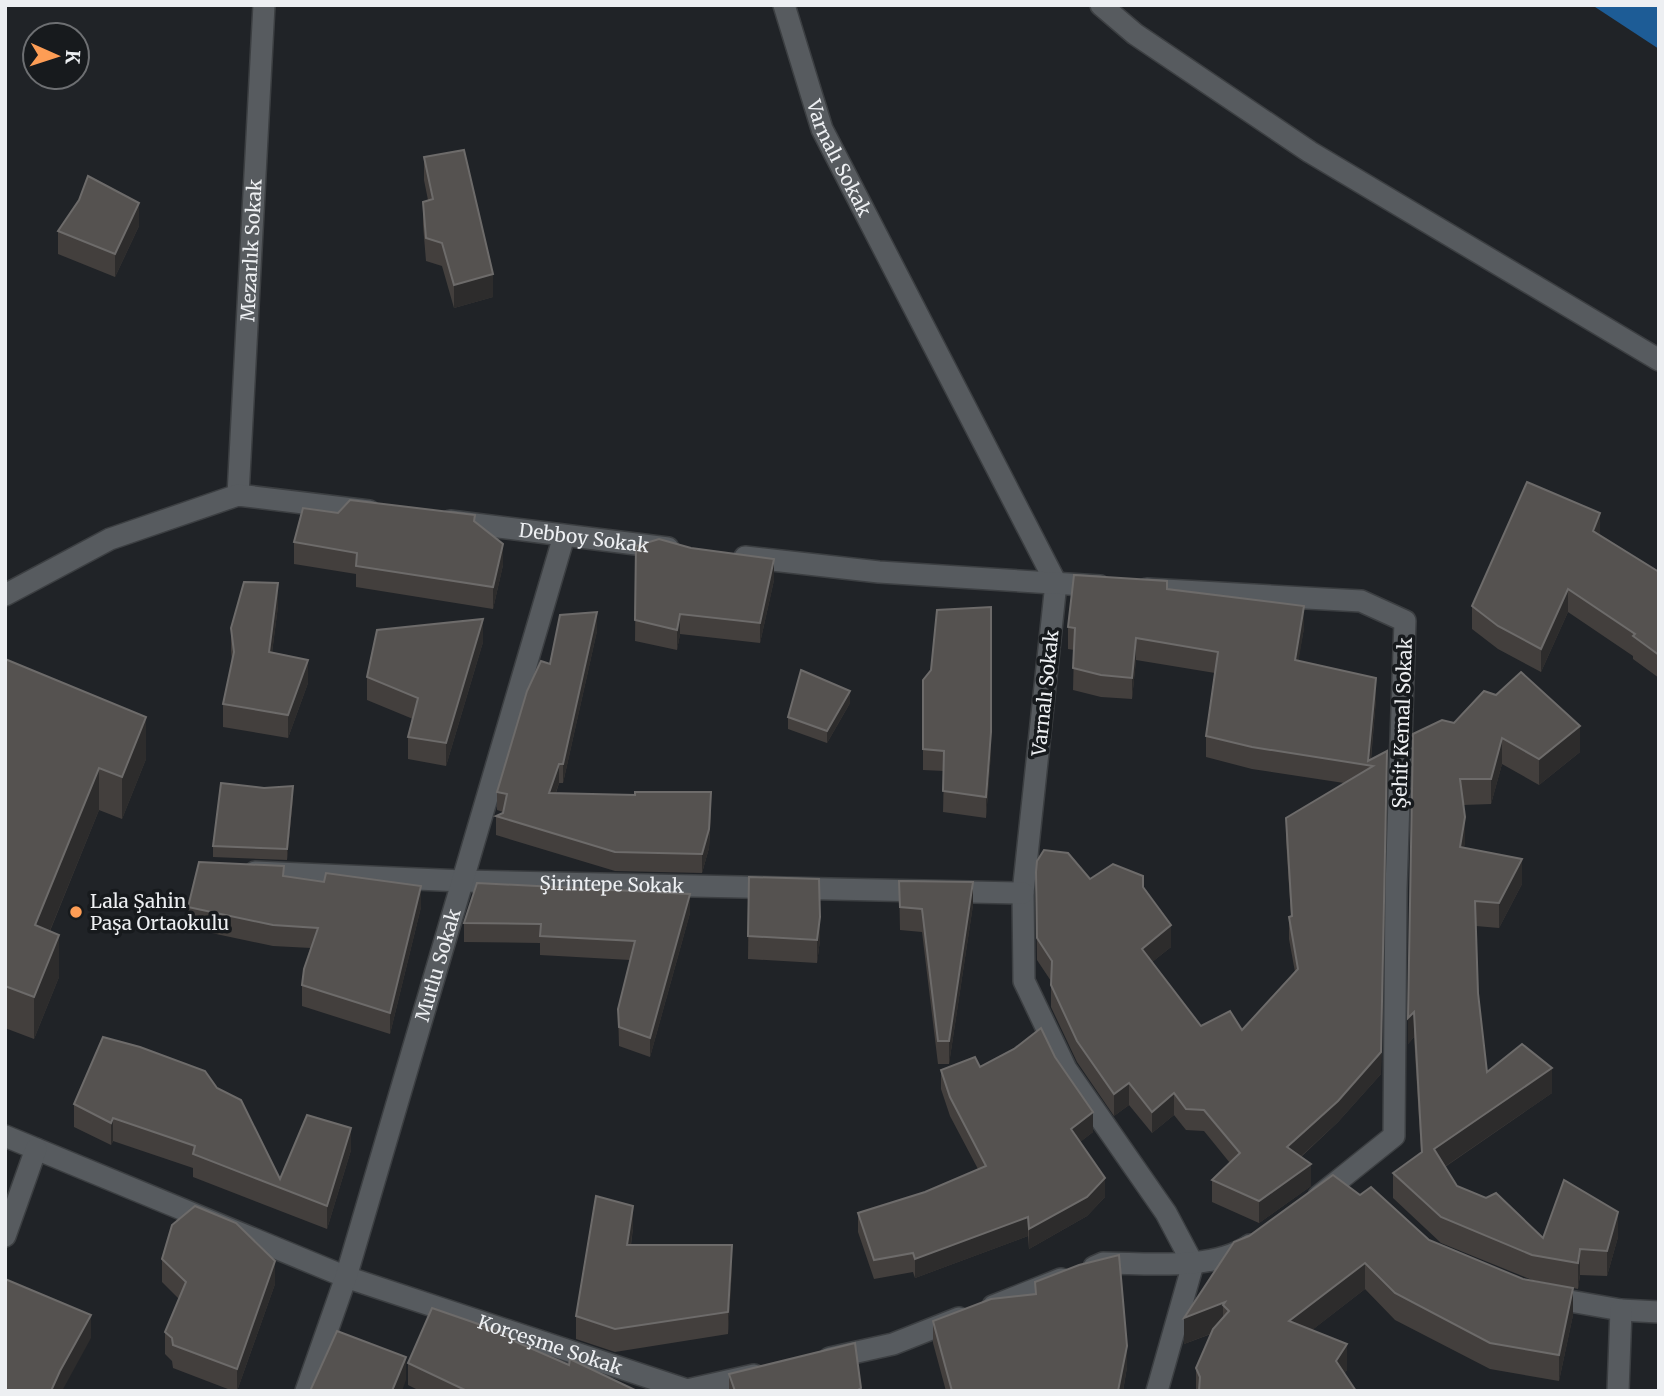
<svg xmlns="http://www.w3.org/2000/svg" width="1664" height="1396" font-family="Merriweather,serif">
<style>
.water{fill:#1d5c96}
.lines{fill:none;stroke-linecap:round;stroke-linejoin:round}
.street-casing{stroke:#3c3f42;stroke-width:24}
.street{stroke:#575b5f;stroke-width:21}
.wall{fill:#433f3d}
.shaded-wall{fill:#2d2c2c}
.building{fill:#555250;stroke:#6d6b6a;stroke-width:2}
.poi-dot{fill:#fd9d55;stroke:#171a1d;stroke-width:2.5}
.labels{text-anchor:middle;stroke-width:7;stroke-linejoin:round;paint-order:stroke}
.street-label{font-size:19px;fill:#edeff2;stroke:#171a1d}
.poi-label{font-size:19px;fill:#edeff2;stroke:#171a1d;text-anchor:start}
</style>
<rect width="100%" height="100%" fill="#202327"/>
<path class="water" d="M1592,5h67v44z"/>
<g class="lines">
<g class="street-casing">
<g id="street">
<path id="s1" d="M784,5l38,124 234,454 -33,310 1,88 42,88 100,144 27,51 -36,127"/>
<path d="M1101,5l34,29 175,118 349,208"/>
<path id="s2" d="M238,495l26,-490"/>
<path id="s3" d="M450,521l218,27"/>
<path d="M745,557l134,15 221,14"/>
<path d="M1147,589l214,12 44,20 -9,268 -2,247 -75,60"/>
<path d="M5,595l105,-56 128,-44 131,16"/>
<path id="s4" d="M255,872l208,9 560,12"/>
<path id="s5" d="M5,1136l341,141 341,113 67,-15"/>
<path d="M5,1236l31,-87"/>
<path d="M1094,1267l9,-4c43,0 111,8 147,-18"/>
<path d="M1547,1297l74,13 38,2"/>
<path d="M993,1306l68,-27"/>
<path d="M830,1358l63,-14 66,-26"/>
<path id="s6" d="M306,1391l40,-114 218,-741"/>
<path d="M1618,1391l3,-81"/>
</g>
</g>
<use href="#street" class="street"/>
</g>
<g class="wall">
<path d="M424,157l69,140 -39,11 -12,-42 -16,-5 -3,-36v-23l5,-2 -4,-20z"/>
<path d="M139,226l-24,51 -57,-23v-23z"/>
<path d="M338,513l137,10 28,42 -10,44 -137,-22v-13l-62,-10v-22z"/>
<path d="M1600,535l59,37v106l-26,-19v-3l-65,-44 -27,60 -43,-23 -26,-20v-23z"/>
<path d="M636,546l138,34 -14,63 -80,-9 -3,16 -42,-9z"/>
<path d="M1167,589l137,39 -6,33 78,38 -5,61 16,13 -6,301 -43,48 -37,35 10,29 -52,37 -47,-21v-22l18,-17 -26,-32 -18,-1 -12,-15 -22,18 -23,-28 -15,11 -37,-54 -26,-55v-26l-14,-21 -1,-88 107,15 28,60 -19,15 49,64 41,4 53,-58 -6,-33v-22h2l-5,-77v-22l58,-35 -92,-14 -46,-12v-21l9,-63 -79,-13 -4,39 -31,-2 -28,-7 1,-40 -6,-1v-22z"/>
<path d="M278,606l-6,47 36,30 -20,55 -65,-11v-23l9,-43 -1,-10v-23z"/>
<path d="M597,631l-34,152h-4l-3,10 155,18 -2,37 -7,25 -87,-2 -119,-36v-19l7,-4 -6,-2v-18l53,-128z"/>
<path d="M483,642l-37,124 -38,-7v-22l5,-18 -46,-19v-23z"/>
<path d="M5,659l141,100 -24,60 -23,-9 -49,121 9,46 -25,62 -29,-11z"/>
<path d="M931,670l60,83 -5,65 -43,-6 1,-41 -21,-1v-90z"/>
<path d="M850,703l-23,40 -39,-14v-12z"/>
<path d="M1454,723l126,29 -41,33 -37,-21 -11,40 -28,1 2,37 -1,5 58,37 -23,44 -23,-2 2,67 9,79 65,21 -107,74 12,19 86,52 75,-1 -11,39 -27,-1 -2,14 -46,-9 -91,-37 -48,-45v-25l28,-20 -7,-116 -6,7z"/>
<path d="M293,798l-6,62 -74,-3v-11z"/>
<path d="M284,876l137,31 -31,127 -88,-28v-21l9,-37 -38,-2 -85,-18v-21z"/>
<path d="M749,877l71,63 -3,23 -69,-4z"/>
<path d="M899,881l74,24 -24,159h-11l-16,-132 -22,-2z"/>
<path d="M690,913l-40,144 -31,-11 -1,-37 12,-49 -90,-5v-12l-76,-1v-19z"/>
<path d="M103,1037l177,142 71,-29 -24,79 -134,-52v-9l-80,-27 -2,4 -37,-18v-23z"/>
<path d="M1055,1057l38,75 -13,10 25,55 -18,19 -58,33 -1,-13 -113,42 -2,-6 -39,7 -16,-47v-19l67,-21 53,-23 -28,-53 -9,-27v-19l39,-3z"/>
<path d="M1360,1195l69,45 94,39 50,36 -14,66 -69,-12 -95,-49 -30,-31 -53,41 35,40 -3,4 12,17h-160v-23l15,-34 -27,10v-26z"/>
<path d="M633,1228l-2,17 101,23 -4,66 -113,18 -39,-13v-23z"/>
<path d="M162,1259l113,25 -38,107h-4l-60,-23 -1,-7 -7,-7v-22l14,-33 -17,-17z"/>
<path d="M1035,1282l92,85 -4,24h-177l-13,-48v-22l102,-27z"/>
<path d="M516,1342l53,23 68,26h-217l-12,-6v-22z"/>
<path d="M729,1374l132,17h-132z"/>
</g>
<g class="shaded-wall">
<path d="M139,203v23l-24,51v-23z"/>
<path d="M493,274v23l-39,11v-23z"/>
<path d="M1600,513v23l-7,-5z"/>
<path d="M503,544v21l-10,44v-22z"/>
<path d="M774,559v21l-14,63v-20z"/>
<path d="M278,583v23l-9,69v-23z"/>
<path d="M1568,589v23l-27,60v-23z"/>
<path d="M1304,606v22l-9,54v-22z"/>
<path d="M597,612v19l-34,152v-19z"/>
<path d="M680,614v20l-3,16v-20z"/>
<path d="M483,619v23l-37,124v-23z"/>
<path d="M1136,638v22l-4,39v-21z"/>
<path d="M308,660v23l-20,55v-23z"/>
<path d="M1376,678v21l-6,66 -2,-4z"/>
<path d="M850,691v12l-23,40v-12z"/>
<path d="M146,717v42l-24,60v-42z"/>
<path d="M1580,726v26l-41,33v-26z"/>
<path d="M991,732v21l-5,65v-21z"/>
<path d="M1502,738v26l-11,40v-25z"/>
<path d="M559,764v19l-10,29v-19z"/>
<path d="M99,768v42l-64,157v-42z"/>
<path d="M1387,773l-6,301 -43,48 -51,47v-22z"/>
<path d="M293,786v12l-6,62v-11z"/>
<path d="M711,792l-2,56 -7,25v-19z"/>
<path d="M1465,817v25l-5,30v-25z"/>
<path d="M1522,859v25l-23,44v-25z"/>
<path d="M973,882v23l-24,159v-23z"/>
<path d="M421,886v21l-31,127v-21z"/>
<path d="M690,894v19l-40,144v-19z"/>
<path d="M820,917v23l-3,23v-23z"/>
<path d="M1171,925v22l-29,23v-21z"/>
<path d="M59,935v42l-25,62v-42z"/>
<path d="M1414,1012v25l-6,7v-26z"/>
<path d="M1552,1068v25l-118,81v-25z"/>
<path d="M1129,1083v22l-15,11v-22z"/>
<path d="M1174,1093v22l-22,18v-21z"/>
<path d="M1093,1112v20l-22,17v-20z"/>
<path d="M113,1118v23l-2,4v-22z"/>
<path d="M351,1128v22l-24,79v-23z"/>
<path d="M1311,1164v22l-52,37v-22z"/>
<path d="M1105,1178v19l-18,19 -58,33v-20z"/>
<path d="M633,1206v22l-6,40v-23z"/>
<path d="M1618,1212v25l-11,39v-25z"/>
<path d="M1028,1217v19l-113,42v-19z"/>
<path d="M732,1245v23l-4,66v-22z"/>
<path d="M1580,1249v26l-2,14v-26z"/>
<path d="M275,1261v23l-38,107v-22z"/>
<path d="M1365,1263v26l-76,59v-27z"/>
<path d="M1573,1288v27l-14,66v-26z"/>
<path d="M1225,1302l-2,3v24l-39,15v-26z"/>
<path d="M91,1315v23l-29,53h-11l9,-20z"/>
<path d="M1347,1344v26l-11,17v-26z"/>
<path d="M1127,1346v21l-4,24h-5z"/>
<path d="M406,1357v23l-4,11h-10z"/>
</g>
<g class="building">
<path d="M464,150l29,124 -39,11 -12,-42 -16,-5 -3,-36 10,-3 -9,-42z"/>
<path d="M88,176l51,27 -24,51 -57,-23 21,-31z"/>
<path d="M1527,482l73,31 -7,18 66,41v83l-26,-19 2,-2 -67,-45 -27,60 -43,-23 -26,-20z"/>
<path d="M350,500l125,15 -1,6 29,23 -10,43 -137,-21 1,-13 -63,-11 9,-34 35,5z"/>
<path d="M659,539l32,9 83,11 -14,64 -80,-9 -3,16 -42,-10 1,-74z"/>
<path d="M1074,575l93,6v8l137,17 -9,54 81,18 -8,83 19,-10 -6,301 -43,49 -51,46 24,17 -52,37 -47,-21 28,-27 -36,-43 -18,-1 -12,-16 -22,19 -23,-29 -15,11 -37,-53 -26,-56 1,-24 -15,-23 -1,-66 1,-11 7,-11 24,3 22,26 23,-15 30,12v11l28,38 -29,24 59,77 29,-15 12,19 56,-61 -9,-52 3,-1 -6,-98 87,-52 -121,-19 -46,-11 12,-84 -82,-14 -4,40 -31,-3 -28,-7 2,-40 -7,-1z"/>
<path d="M244,582l34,1 -9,69 39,8 -20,55 -65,-11 11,-52 -3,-24z"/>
<path d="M991,607v125l-5,65 -43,-6 1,-40 -21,-2v-69l8,-10 6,-60z"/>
<path d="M597,612l-34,152h-4l-10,29 86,2v-3h76l-2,37 -7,25 -87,-2 -119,-36 7,-3 4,-19 -10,-2 30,-101 14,-30 9,3 10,-49z"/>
<path d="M483,619l-37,124 -38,-6 10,-39 -51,-21 10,-47z"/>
<path d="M5,659l141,58 -24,60 -23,-9 -64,157 24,10 -25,62 -29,-11z"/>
<path d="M801,670l49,21 -23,40 -39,-14z"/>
<path d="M1521,672l59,54 -41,33 -37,-21 -11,41h-31l5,38 -5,30 62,12 -23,44 -24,-2 3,92 9,79 35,-28 30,24 -118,81 23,37 29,12 10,-5 47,45 21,-58 54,32 -11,39 -27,-2 -2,14 -46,-8 -91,-38 -48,-44 29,-21 -8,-140 -6,6 5,-284 29,-14 12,3 30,-32 12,4z"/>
<path d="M221,783l43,5 29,-2 -6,63 -74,-3z"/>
<path d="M199,862l85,4 -1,10 41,6 2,-9 95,13 -31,127 -88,-28 2,-16 14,-41 -45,-3 -85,-18z"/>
<path d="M749,877l70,2 1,38 -3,23 -69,-4z"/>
<path d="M899,881l74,1 -24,159h-11l-16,-132 -22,-2z"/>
<path d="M477,883l213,11 -40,144 -31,-11 -1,-18 17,-68 -95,-5 1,-12 -77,-1z"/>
<path d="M1041,1028l14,29 38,55 -22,17 34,49 -18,19 -58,32 -1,-12 -113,42 -2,-6 -39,7 -16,-47 67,-21 61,-26 -36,-69 -9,-27 34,-13 5,10 34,-18z"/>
<path d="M103,1037l37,10 65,24 12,17 24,12 39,79 27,-64 44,13 -24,78 -134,-52 2,-8 -82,-28 -2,5 -37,-19z"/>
<path d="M1333,1175l27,20 11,-8 58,53 94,39 50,9 -14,67 -69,-12 -95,-50 -30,-30 -76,58 58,23 -11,17 20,30h-157l1,-14 -4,-9 17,-39 16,-18 -6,-6 2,-3 -41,16 50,-76 15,-6z"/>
<path d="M596,1196l37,10 -6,39h105l-4,67 -113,17 -39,-13z"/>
<path d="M195,1206l41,17 39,38 -38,108 -64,-24 -1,-7 -7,-6 21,-50 -24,-23 10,-34z"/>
<path d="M1119,1255l8,91 -9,45h-166l-19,-70 58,-22 45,-5 -1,-12 44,-17z"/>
<path d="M5,1279l86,36 -31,56 -9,20h-46z"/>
<path d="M432,1308l75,26 9,8 53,23 1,-6 67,32h-170l-59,-28z"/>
<path d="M337,1331l69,26 -14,34h-82z"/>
<path d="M855,1343l6,45 -5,3h-121l-6,-17z"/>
</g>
<circle class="poi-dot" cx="76" cy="912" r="7"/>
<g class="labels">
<g class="street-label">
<text dy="7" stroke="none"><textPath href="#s1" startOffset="163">Varnalı Sokak</textPath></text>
<text dy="7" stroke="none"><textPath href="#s2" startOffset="245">Mezarlık Sokak</textPath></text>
<text dy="7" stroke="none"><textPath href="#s3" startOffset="135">Debboy Sokak</textPath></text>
<text transform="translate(1045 693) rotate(-84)" y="7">Varnalı Sokak</text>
<text transform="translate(1402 723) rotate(-88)" y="7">Şehit Kemal Sokak</text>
<text dy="7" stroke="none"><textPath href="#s4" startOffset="357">Şirintepe Sokak</textPath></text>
<text dy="7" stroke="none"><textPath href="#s6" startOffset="446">Mutlu Sokak</textPath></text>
<text dy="7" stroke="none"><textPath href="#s5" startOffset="584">Korçeşme Sokak</textPath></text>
</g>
<g class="poi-label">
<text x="90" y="908">Lala Şahin<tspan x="90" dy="22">Paşa Ortaokulu</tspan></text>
</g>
</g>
<rect width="1664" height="1396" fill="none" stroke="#edeff2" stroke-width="14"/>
<g transform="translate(56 56) rotate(93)"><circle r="33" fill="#171a1d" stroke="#6d6f72" stroke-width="2"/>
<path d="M0-5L12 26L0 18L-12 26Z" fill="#fd9d55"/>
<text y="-10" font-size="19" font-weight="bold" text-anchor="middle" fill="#edeff2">K</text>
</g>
</svg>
